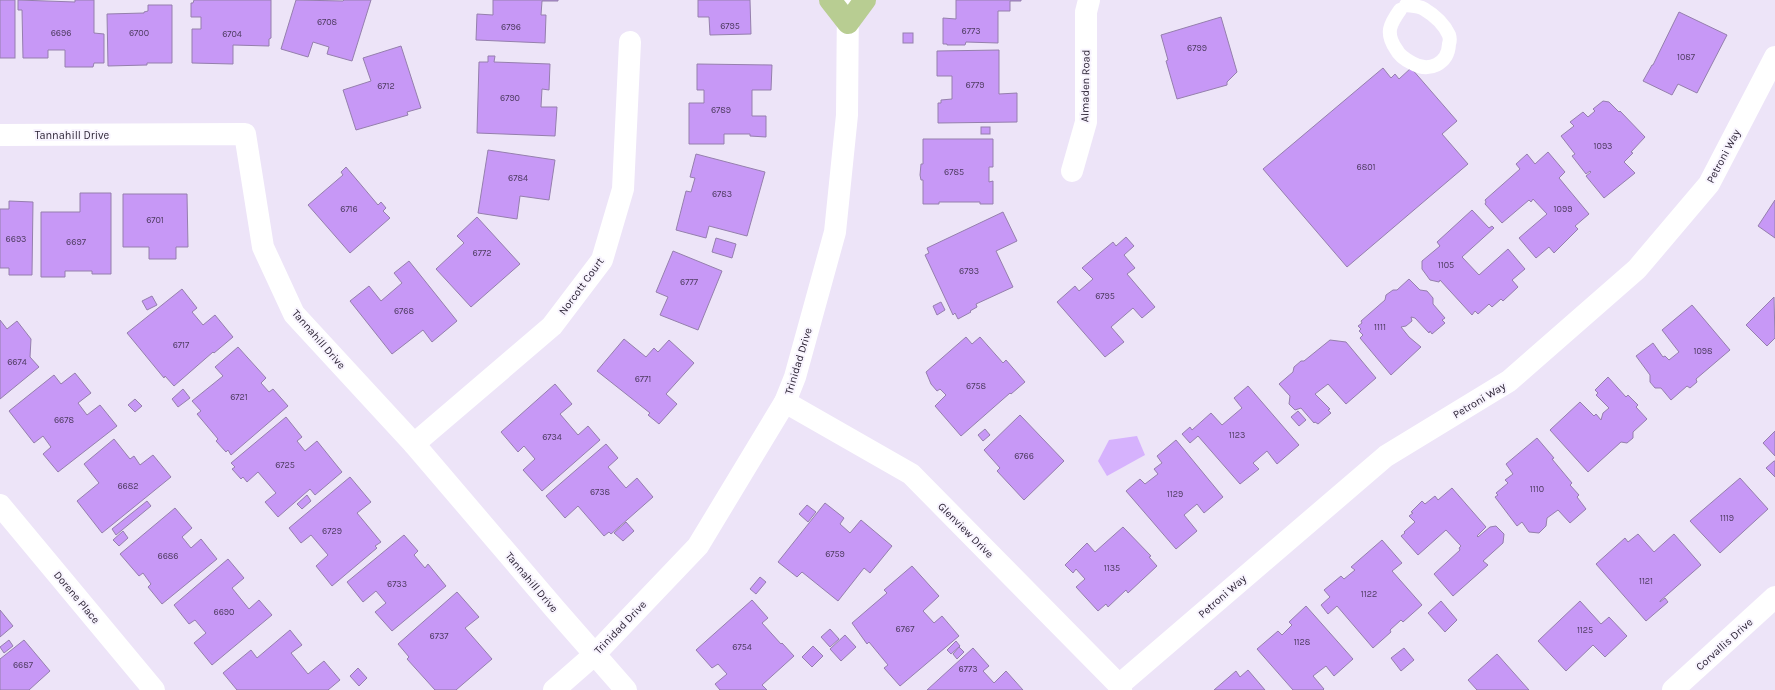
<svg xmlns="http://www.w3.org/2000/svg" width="1775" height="690" font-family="Karla,sans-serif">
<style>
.water{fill:#d6b2fd}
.building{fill:#c798f6;stroke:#957fad}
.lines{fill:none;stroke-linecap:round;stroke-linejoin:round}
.service{stroke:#fff;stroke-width:14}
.minor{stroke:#fff;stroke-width:22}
.primary{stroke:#b8cd92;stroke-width:22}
.labels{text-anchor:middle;stroke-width:4;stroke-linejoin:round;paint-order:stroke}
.number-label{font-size:9px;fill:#4f3c62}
.street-label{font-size:11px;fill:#271e30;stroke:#f8f4fe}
</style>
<rect width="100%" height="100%" fill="#ede4f8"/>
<path class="water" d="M1137,436l8,19 -38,21 -9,-15 11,-21z"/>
<g class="building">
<rect x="0" y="0" width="15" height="58"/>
<path d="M18,0l57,2v-2h19v33l10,1v29h-10l-1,4h-28v-17h-17v8h-25l-1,-48h-4z"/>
<path d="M194,0h77v38l-2,1v7l-36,-1v19l-41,-1v-34h9v-12h-10v-14h2z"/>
<path d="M296,0l47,1 1,-1h27l-19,61 -25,-7 2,-7 -16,-5 -5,15 -27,-8z"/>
<path d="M493,0h65v1h-16l-1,14h5l-1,28 -69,-3 1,-26 16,1z"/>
<path d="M698,0h52l1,34 -41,1 -1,-18h-11z"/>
<path d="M956,0h65v1h-11v10h-12v32l-32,-1 -1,3h-18v-1h-4v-26l13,1z"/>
<path d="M148,5h24v58h-25v2l-39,1 -1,-52 37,-1v-1l4,-1z"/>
<path d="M1679,12l48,23 -30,58 -19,-9 -6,11 -29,-14 9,-16h1z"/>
<path d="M1221,17l16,55 -10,10v3l-50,14 -11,-38 2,-1 -7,-25z"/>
<rect x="903" y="33" width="10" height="10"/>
<path d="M401,46l20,62 -14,4 1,3 -52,15 -13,-40 28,-9 -8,-23z"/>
<path d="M999,50v44l18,-1v29l-79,1v-20h3v-3l11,-1v-23h-15v-25z"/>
<path d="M488,56h7l-1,6 56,2 -1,26 -7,-1 -1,18h16l-2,29 -78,-3 2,-71h9z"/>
<path d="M697,64l75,1 -1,25h-19v26h14v21l-16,-1v-2h-26v10h-35v-41h15v-13h-7z"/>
<path d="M1383,68l8,10 4,-4 4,5 12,-11 46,53 -15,13 26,30 -121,103 -84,-98z"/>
<path d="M1603,101l6,1 10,10 1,-1 25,26 -14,15 2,1 -9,9 11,11 -31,25 -18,-22 5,-4 -1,-1 -4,3 -14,-18 3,-2 -14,-18 13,-10 -4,-4 13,-10 5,5 7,-6 -2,-2z"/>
<rect x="981" y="127" width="9" height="7"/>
<path d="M923,139h70v28h-4v15l4,-1v23h-13v-2h-41v2h-16v-24h-2l-1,-5 1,-11h2z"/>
<path d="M488,150l67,10 -6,40 -29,-4 -3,23 -39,-6z"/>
<path d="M1548,152l17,20 -6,6 30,36 -14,12 3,3 -24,24 -5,-6 -13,11 -17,-20 28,-24 -14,-15 -2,3 -2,-2 -27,23 -17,-19 1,-2 -1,-2 35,-31 -4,-5 11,-10 8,10z"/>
<path d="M696,154l69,18 -18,64 -38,-10 -3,12 -30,-8 10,-39 5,1 4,-14 -5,-1z"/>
<path d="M346,167l32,38 3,-3 5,6 -3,3 7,7 -40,35 -42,-48 35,-30 -2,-3z"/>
<path d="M80,193h31v81h-19v-3h-27v6h-24v-65h39z"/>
<path d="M123,194h64l1,53h-12v12h-27v-12h-26z"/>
<path d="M1775,200v38l-17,-12z"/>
<path d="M9,201l24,1 -1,73h-23v-7h-9v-59h9z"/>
<path d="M1472,210l17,18 3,-2 2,2 -32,29 17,18 29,-26 17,20 -13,11 6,7 -15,14 -2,-2 -9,8 -3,-3 -11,10 -3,-3 -3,4 -32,-35 -1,2 -9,-2 -8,-11v-8l18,-15 -3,-4z"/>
<path d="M1003,212l14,29 -21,10 17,36 -37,17 1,3 -7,4 1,1 -13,7 -3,-6 -2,2 -28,-60 4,-2 -2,-5z"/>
<path d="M477,217l43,47 -49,43 -35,-38 28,-26 -7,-7z"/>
<path d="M1126,237l8,9 -10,9 11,13 -8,6 28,33 -13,11 -9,-10 -22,19 13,15 -19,15 -48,-55 18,-16 4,5 14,-12 -11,-11 31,-26 3,4z"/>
<path d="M716,238l20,6 -4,14 -20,-6z"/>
<path d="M673,251l49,20 -24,59 -38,-15 8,-18 -12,-5z"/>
<path d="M409,261l48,60 -25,21 -9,-12 -31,24 -42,-53 19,-15 12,15 21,-18 -8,-10z"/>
<path d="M1409,279l11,11 7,1 6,7v6l12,14 -3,2 3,3 -13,11 -2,-3 -1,2 -14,-15 -4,-1 1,4 -6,5 -5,1 8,10 12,10 -30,28 -31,-37 3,-3 -4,-4 2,-2 -3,-3 4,-3 -1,-2 24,-21 1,-5 7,-5h4z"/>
<path d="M182,289l15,19 -5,4 11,13 12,-10 18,22 -19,16 -1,-1 -39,34 -9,-10 -1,2 -37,-45z"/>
<path d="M152,296l5,9 -10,5 -5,-9z"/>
<path d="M1774,297l1,41 -8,8 -21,-21z"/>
<path d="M941,302l4,8 -8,5 -4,-9z"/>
<path d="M1692,305l38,45 -34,29 1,3 -7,6 -3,-2 -16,14 -10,-12h-6l-5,-6v-7l-14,-19 17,-13 10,14 2,-1 4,4 10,-8 -17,-22z"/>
<path d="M0,320l7,9 10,-8 14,18 -1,18 9,10 -39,32z"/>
<path d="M966,337l6,7 8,-7 23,26 3,-3 19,22 -14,12 -1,-1 -49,43 -26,-30 11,-11 -6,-6 -3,2 -6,-7 -5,-12z"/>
<path d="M624,339l22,18 8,-9 4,4 11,-12 25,23 -28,31 11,10 -18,20 -11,-9 2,-2 -53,-42z"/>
<path d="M1330,340l16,2 30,36 -30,26 -18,-20 -13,10 15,15 -2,1 3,3 -13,11 -3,-2 -1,1 -13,-15 -6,2 -6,-6 1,-8 -11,-12 14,-12 1,-5 7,-6h3z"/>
<path d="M238,347l28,31 -5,5 8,9 4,-3 15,17 -57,49 -3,-5 -2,2 -10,-11 2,-2 -21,-25 4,-3 -9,-10 31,-25 -8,-9z"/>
<path d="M75,373l16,20 -13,10 9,12 13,-10 17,21 -59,46 -15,-18 8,-7 -8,-11 -9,7 -25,-32 45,-36 7,9z"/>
<path d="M1608,377l18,20 2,-2 10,10 -2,2 11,12 -14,13v6l-6,5 -6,-1 -33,30 -38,-42 30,-28 14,14 2,-2 5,6 2,-7 6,-5 -13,-13 2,-2 -3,-3z"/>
<path d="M555,384l17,20 -12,10 18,21 10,-9 12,14 -58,51 -19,-21 12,-11 -11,-13 -6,6 -17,-20z"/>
<path d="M1248,386l51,59 -22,19 -10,-13 -14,12 6,6 -19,15 -42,-48 -8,7 -8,-9 8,-7 2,3 19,-17 11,12 20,-17 -8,-10z"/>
<path d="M183,389l7,9 -12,9 -6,-8z"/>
<path d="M135,399l7,7 -7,6 -7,-7z"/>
<path d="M1298,411l8,9 -7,6 -8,-9z"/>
<path d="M1020,415l44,46 -40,39 -27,-29 3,-3 -16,-18z"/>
<path d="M286,417l16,20 -5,4 8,10 12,-10 25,31 -27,23 -5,-6 -32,28 -13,-15 11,-9 -18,-21 -11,10 -4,-5 -2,2 -9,-10 3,-2 -4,-4z"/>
<path d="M985,429l5,6 -7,6 -5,-6z"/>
<path d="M1775,431v25l-12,-13z"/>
<path d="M1537,438l17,20 -2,1 20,24 -2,2 9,10 -2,2 9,12 -16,14 -12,-13 -11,8 -1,8 -7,7 -10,-1 -7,-10 -5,4 -22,-29 3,-2 -2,-2 12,-10 -3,-3 8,-6 -7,-10z"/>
<path d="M114,439l16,20 4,-3 6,9 13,-10 18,22 -69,56 -25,-32 22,-18 -15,-19z"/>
<path d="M1176,440l47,57 -19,16 -7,-9 -13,11 13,16 -21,18 -50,-58 14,-12 5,5 13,-10 -4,-5 8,-6 -5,-7z"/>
<path d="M606,444l12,14 -10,9 18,21 11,-10 16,19 -42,37 -2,-2 -5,4 -26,-30 -13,12 -19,-22z"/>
<path d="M1774,461h1v16l-9,-9z"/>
<path d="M350,477l21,25 -14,11 24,29 -6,4 2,2 -45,38 -16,-20 12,-11 -17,-20 -10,8 -12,-15z"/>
<path d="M1740,478l28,31 -48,44 -30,-32z"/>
<path d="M1452,488l34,39 -9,9 1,1 12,-10 6,-1 8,8 -1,9 -20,18 5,4 -35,31 -19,-22 26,-24 -1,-2 2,-2 -15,-16 -28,25 -17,-19 4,-3 -1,-1 11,-10 -6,-6 4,-3 -2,-1 11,-11 3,3 10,-8 3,4z"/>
<path d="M307,495l4,6 -9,8 -5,-5z"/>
<path d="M147,501l4,5 -35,29 -4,-6z"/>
<path d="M825,503l19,15 -4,6 10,9 11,-13 31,26 -22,27 -6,-5 -26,33 -36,-29 -5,5 -19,-15z"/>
<path d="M807,505l9,7 -8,10 -9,-8z"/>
<path d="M175,508l17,20 -10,9 9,11 10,-9 16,20 -55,45 -14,-17 3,-3 -8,-11 -4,3 -19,-22z"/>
<path d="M626,522l8,9 -11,10 -9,-8z"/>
<path d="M1123,527l28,29 -2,1 8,9 -29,27 -2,-3 -18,17 -2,-3 -8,7 -22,-24 9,-8 -9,-10 -3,4 -8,-8 22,-22 8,9z"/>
<path d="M123,531l5,7 -9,8 -6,-6z"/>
<path d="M1638,534l16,18 20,-18 27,31 -41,36v1l5,-4 3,4 -22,19 -50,-57 29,-26 3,4z"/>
<path d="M404,535l14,16 -4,4 11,13 3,-4 18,22 -54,45 -17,-19 11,-9 -10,-12 -13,11 -16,-20z"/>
<path d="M1382,540l20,23 -10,8 30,34 -19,17 -2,-2 -11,10 1,2 -18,16 -36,-42 -9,8 -7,-9 9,-8 -6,-7 17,-14 3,3 11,-9 -4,-3z"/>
<path d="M228,559l16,19 -12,10 17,21 10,-9 13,15 -60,50 -18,-22 12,-10 -11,-13 -6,4 -15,-19z"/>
<path d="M912,566l27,30 -16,15 11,12 8,-7 17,20 -59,50 -16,-18 4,-3 -19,-23 -2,2 -15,-21 35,-30 -3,-3z"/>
<path d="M760,577l6,5 -10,12 -6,-5z"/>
<path d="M457,592l22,25 -14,11 27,31 -36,31h-21l-28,-31 2,-2 -11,-13z"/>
<path d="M752,600l16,18 -6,5 19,21 1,-1 12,13 -32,29 5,5h-47l-5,-6 12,-10 -9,-10 -6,4 -16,-18z"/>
<path d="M1441,601l16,19 -12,12 -17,-19z"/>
<path d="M1580,601l21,23 8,-7 18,19 -22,21 -12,-12 -27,26 -28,-30z"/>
<path d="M1306,606l47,53 -19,17 -8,-10 -13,10 11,13 -1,1h-30l-36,-41 21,-18 4,4 10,-10 -3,-3z"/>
<path d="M0,610l13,16 -13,11z"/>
<path d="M830,629l9,10 -9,8 -9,-10z"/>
<path d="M290,630l12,15 -11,8 17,21 16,-13 16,19 -12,10h-91l-14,-17 28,-23 6,8z"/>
<path d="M845,635l11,12 -15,14 -11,-12z"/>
<path d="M9,640l4,6 -9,7 -4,-6z"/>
<path d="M24,640l26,31 -21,19h-29v-31z"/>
<path d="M956,641l4,5 -9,8 -4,-4z"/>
<path d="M813,646l10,10 -11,11 -10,-10z"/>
<path d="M959,647l5,5 -7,7 -4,-5z"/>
<path d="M973,648l16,18 -6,5 11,12 12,-12 17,19h-96z"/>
<path d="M1404,648l10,12 -13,11 -10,-13z"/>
<path d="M1497,654l32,36h-52l-9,-10z"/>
<path d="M358,668l9,10 -8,8 -9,-10z"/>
<path d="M1248,670l17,20h-51l22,-19 4,6z"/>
</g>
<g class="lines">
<path class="service" d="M1400,10c-10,14 -15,23 -4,39 3,6 10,11 16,14 17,10 36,1 37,-19 1,-3 1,-6 0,-9 -5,-11 -15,-20 -25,-26 -5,-3 -12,-3 -18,-4"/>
<g class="minor">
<path d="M0,135l245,-1 18,113 31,67 120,130 141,165 71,81"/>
<path d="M1072,171l14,-49v-110l3,-12"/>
<path d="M785,402l126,72 208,211 2,5"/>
<path d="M414,444l138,-118 50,-66 21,-71 7,-147"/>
<path d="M0,505l154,185"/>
<path d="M1119,685l267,-229 123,-75 128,-112 72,-85 66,-127"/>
<path d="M554,690l40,-35 104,-109 87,-144 10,-25 40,-145 12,-117 1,-115"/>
<path d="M1673,690l102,-93"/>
</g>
<path class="primary" d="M830,0l18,23 17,-23"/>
</g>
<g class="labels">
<g class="number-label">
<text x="327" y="25">6708</text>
<text x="730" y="29">6795</text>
<text x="511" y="30">6796</text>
<text x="971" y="34">6773</text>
<text x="61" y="36">6696</text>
<text x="139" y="36">6700</text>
<text x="232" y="37">6704</text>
<text x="1197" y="51">6799</text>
<text x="1686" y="60">1087</text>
<text x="975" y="88">6779</text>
<text x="386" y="89">6712</text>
<text x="510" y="101">6790</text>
<text x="721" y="113">6789</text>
<text x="1603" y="149">1093</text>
<text x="1366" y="170">6801</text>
<text x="954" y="175">6785</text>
<text x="518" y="181">6784</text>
<text x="722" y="197">6783</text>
<text x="349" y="212">6716</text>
<text x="1563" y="212">1099</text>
<text x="155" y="223">6701</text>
<text x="16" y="242">6693</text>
<text x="76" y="245">6697</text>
<text x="482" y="256">6772</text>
<text x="1446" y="268">1105</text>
<text x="969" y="274">6793</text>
<text x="689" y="285">6777</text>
<text x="1105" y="299">6795</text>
<text x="404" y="314">6768</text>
<text x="1380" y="330">1111</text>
<text x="181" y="348">6717</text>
<text x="1703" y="354">1098</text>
<text x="17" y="365">6674</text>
<text x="643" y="382">6771</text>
<text x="976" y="389">6758</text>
<text x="239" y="400">6721</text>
<text x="64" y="423">6678</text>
<text x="1237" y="438">1123</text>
<text x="552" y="440">6734</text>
<text x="1024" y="459">6766</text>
<text x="285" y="468">6725</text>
<text x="128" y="489">6682</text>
<text x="1537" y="492">1110</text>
<text x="600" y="495">6738</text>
<text x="1175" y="497">1129</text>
<text x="1727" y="521">1119</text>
<text x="332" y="534">6729</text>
<text x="835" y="557">6759</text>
<text x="168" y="559">6686</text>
<text x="1112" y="571">1135</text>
<text x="1646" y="584">1121</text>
<text x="397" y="587">6733</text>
<text x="1369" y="597">1122</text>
<text x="224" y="615">6690</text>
<text x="905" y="632">6767</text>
<text x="1585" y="633">1125</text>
<text x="439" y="639">6737</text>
<text x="1302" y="645">1128</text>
<text x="742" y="650">6754</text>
<text x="23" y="668">6687</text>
<text x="968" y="672">6773</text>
</g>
<g class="street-label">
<text transform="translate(1085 86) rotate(-89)" y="4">Almaden Road</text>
<text x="72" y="139">Tannahill Drive</text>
<text transform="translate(1723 156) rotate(-62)" y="4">Petroni Way</text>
<text transform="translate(581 286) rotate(-54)" y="4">Norcott Court</text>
<text transform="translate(319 339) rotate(49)" y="4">Tannahill Drive</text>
<text transform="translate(798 361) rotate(-73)" y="4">Trinidad Drive</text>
<text transform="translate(1479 400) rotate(-31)" y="4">Petroni Way</text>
<text transform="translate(966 530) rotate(45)" y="4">Glenview Drive</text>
<text transform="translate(532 582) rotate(50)" y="4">Tannahill Drive</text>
<text transform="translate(1222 596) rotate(-41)" y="4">Petroni Way</text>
<text transform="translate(77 597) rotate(50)" y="4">Dorene Place</text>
<text transform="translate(620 627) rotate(-46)" y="4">Trinidad Drive</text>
<text transform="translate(1724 644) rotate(-42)" y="4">Corvallis Drive</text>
</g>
</g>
</svg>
